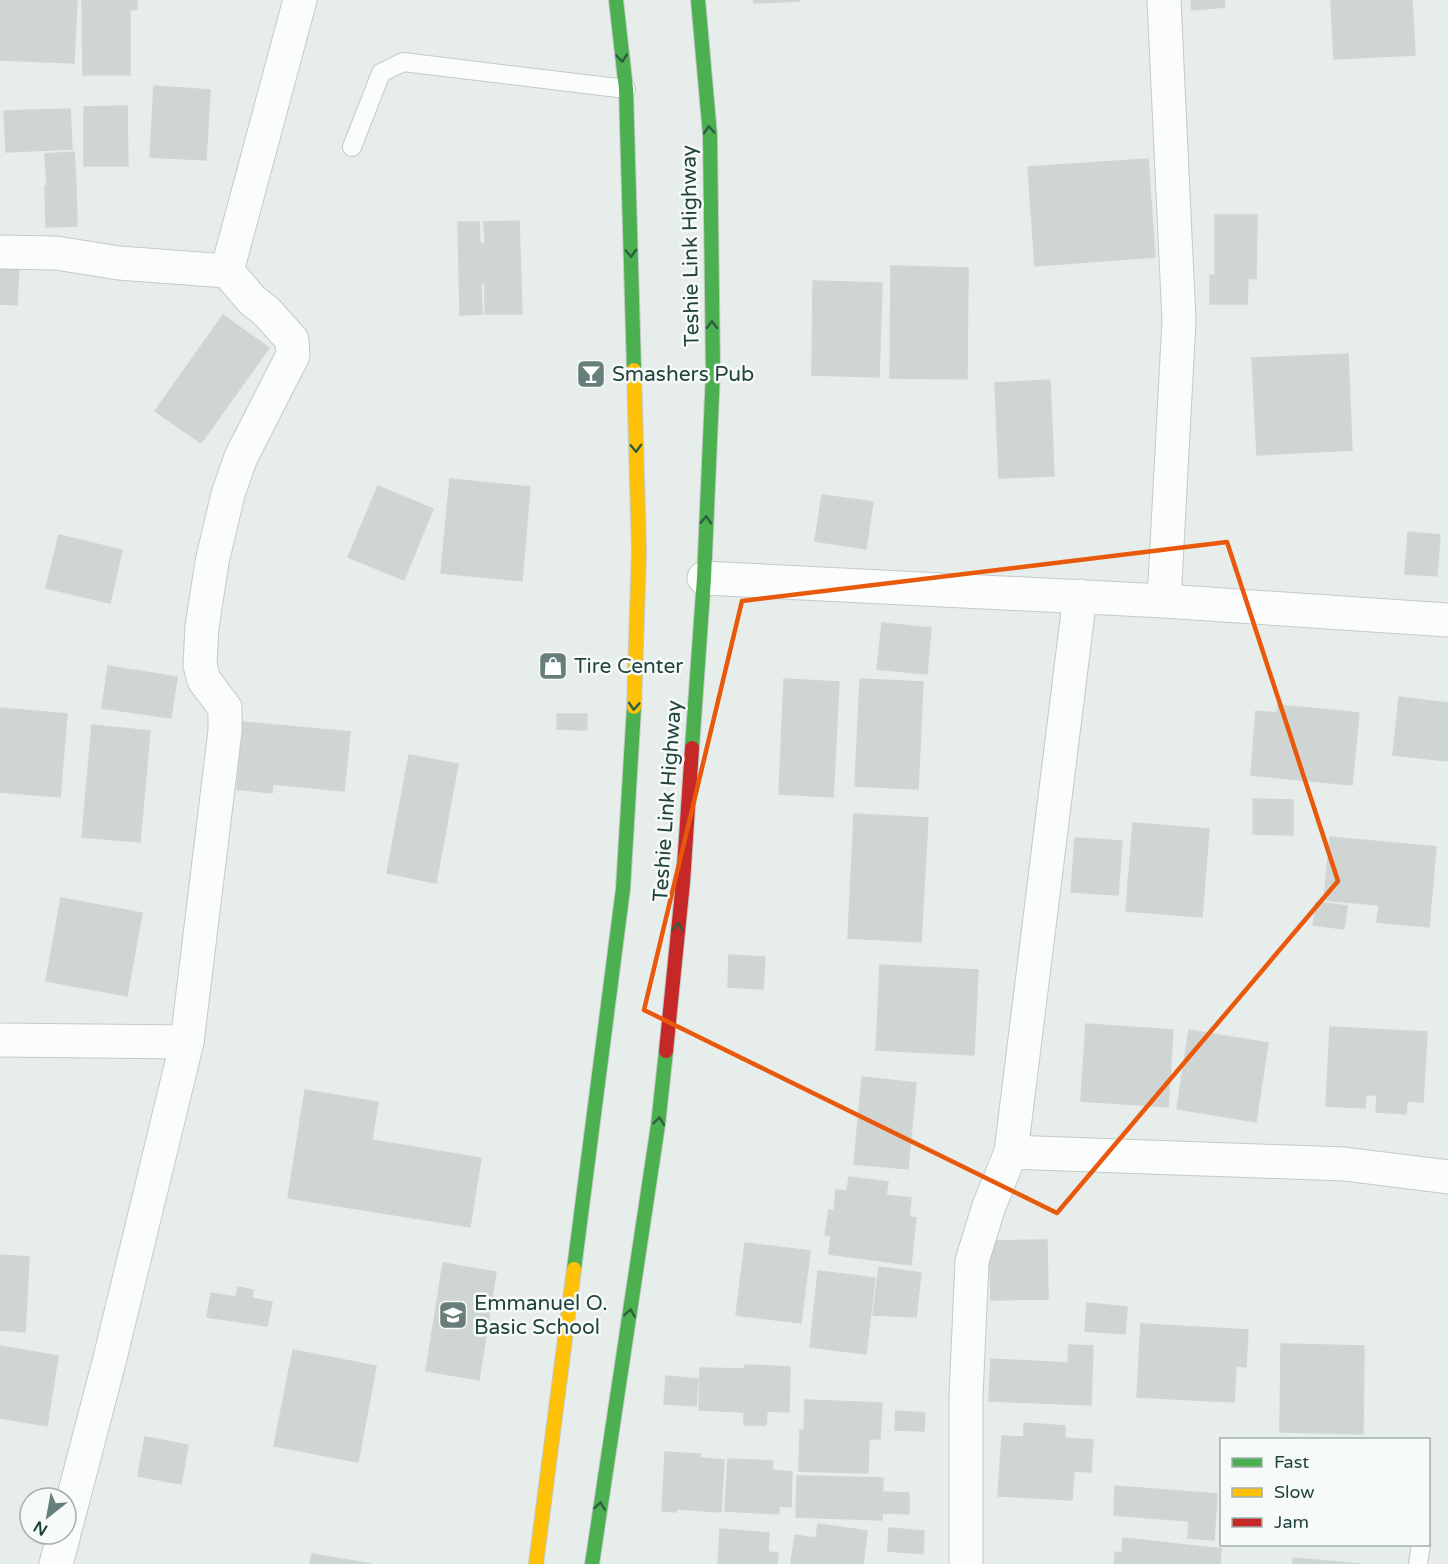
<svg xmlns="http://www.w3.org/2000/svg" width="1448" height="1564" font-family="'Varela Round',sans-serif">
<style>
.building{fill:#cfd5d3;stroke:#cfd6d3;stroke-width:1.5}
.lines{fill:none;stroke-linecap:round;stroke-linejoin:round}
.lane-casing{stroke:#c4cac8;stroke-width:20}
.street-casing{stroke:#c4cac8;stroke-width:35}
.fast-casing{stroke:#c2cbc8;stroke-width:16}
.slow-casing{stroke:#c2cbc8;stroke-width:16}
.jam-casing{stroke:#c2cbc8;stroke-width:16}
.lane{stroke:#fbfcfc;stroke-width:18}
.street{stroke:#fbfcfc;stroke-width:33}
.fast{stroke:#4caf50;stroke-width:14}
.slow{stroke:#ffc107;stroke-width:14}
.jam{stroke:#c62828;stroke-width:14}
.oneway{stroke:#2c5e42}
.marked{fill:none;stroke:#e8590c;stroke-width:4.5;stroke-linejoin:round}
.labels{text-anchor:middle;stroke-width:5;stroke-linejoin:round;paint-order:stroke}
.street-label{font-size:21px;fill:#22433d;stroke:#f6fbf9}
.poi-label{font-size:21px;fill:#22433d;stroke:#f6fbf9;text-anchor:start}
</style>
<rect width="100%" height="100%" fill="#e7edea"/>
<g class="building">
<path d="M0,0h77l-3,63 -74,-3z"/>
<path d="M82,0h55v9l-7,1v65h-47z"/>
<path d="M753,0h46v1l-45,2z"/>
<path d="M1191,0h33l1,7 -33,3z"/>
<path d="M1331,0h81l3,55 -81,4z"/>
<path d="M154,86l56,4 -4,70 -56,-3z"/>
<path d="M127,106l1,60h-44v-59z"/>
<path d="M70,109l2,40 -66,3 -2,-41z"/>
<path d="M74,152l2,32 -29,1 -2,-31z"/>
<path d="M1148,159l7,98 -120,9 -7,-99z"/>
<path d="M76,185l1,41 -31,1 -1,-41z"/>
<path d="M1215,215h42l-1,64 -8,-1 -1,26h-37v-29h5z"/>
<path d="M519,221l3,93h-37v-31h-4l1,31 -22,1 -2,-93h21l1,22 5,-1 -1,-21z"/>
<path d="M0,260l19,2 -2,43 -17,-1z"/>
<path d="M891,266l77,2 -1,111 -77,-1z"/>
<path d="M813,281l69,2 -3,94 -67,-2z"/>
<path d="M223,315l46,33 -68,95 -46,-32z"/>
<path d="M1348,354l4,96 -95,5 -5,-97z"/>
<path d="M1050,380l4,96 -55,2 -4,-95z"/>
<path d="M450,479l80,8 -8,94 -81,-8z"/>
<path d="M378,486l55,23 -29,71 -56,-23z"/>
<path d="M822,495l51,7 -7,47 -51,-8z"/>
<path d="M1408,532l32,3 -3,41 -32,-2z"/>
<path d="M59,535l63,15 -12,53 -64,-15z"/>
<path d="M882,623l49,5 -4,46 -50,-5z"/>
<path d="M108,666l69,11 -6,41 -69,-10z"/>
<path d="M784,679l55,3 -6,115 -54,-3z"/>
<path d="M860,679l63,3 -5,107 -63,-3z"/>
<path d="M1399,697l49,6v58l-55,-6z"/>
<path d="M1278,705l81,8 -7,72 -101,-10 5,-64 21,2z"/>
<path d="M0,708l67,6 -7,83 -60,-5z"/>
<path d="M557,714h30v16l-30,-1z"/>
<path d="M243,722l107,10 -6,59 -71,-7 -1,9 -35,-4z"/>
<path d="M92,725l58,6 -10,111 -58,-5z"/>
<path d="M409,755l49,9 -22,119 -49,-10z"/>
<path d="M1253,799l40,1v35l-40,-1z"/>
<path d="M854,814l74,4 -7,124 -73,-4z"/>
<path d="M1133,823l76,6 -7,88 -76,-6z"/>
<path d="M1330,837l106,10 -7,80 -52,-5 2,-17 -55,-5z"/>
<path d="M1075,838l47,3 -4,54 -47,-3z"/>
<path d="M61,898l81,15 -15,83 -81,-15z"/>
<path d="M1316,902l31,4 -3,23 -31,-4z"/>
<path d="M729,955l36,2 -2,32 -35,-2z"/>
<path d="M880,965l98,5 -4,85 -98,-5z"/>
<path d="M1086,1024l87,6 -5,77 -87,-6z"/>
<path d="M1330,1027l97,5 -4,70 -16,-1 -1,13 -30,-2 1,-17h-11l-1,13 -39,-2z"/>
<path d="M1189,1030l79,13 -12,79 -79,-13z"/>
<path d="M862,1077l54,6 -8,86 -54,-5z"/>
<path d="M305,1090l73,12 -6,38 109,18 -11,69 -182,-29z"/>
<path d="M849,1177l39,5 -2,13 25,3 -2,19 7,1 -5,47 -82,-11 2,-18 -6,-1 4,-25 5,1 2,-21 11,1z"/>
<path d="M1047,1240l1,59 -57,1 -2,-59z"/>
<path d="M745,1243l65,8 -9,72 -65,-8z"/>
<path d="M0,1255l29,2 -4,75 -25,-2z"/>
<path d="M443,1263l53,9 -17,108 -53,-9z"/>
<path d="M879,1267l42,6 -5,44 -43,-2z"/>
<path d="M818,1271l57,7 -9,76 -56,-7z"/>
<path d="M238,1287l15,3 -1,8 20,4 -5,24 -60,-9 4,-24 25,4z"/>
<path d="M1087,1303l40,4 -2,27 -40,-3z"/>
<path d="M1141,1324l107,6 -2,37 -10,-1 -2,36 -97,-5z"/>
<path d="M1281,1344l83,2 -1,88 -83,-2z"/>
<path d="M1069,1345l24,1 -2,59 -102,-4 2,-42 77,4z"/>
<path d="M0,1346l58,10 -11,70 -47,-8z"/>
<path d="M293,1350l83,16 -18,96 -84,-16z"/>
<path d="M745,1365l45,2 -1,45 -22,-1 -1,14h-22z"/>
<path d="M700,1368l45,1 -2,43 -44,-2z"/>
<path d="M666,1376l32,3 -2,27 -32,-2z"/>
<path d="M805,1400l77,3 -2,36h-11l-1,34 -69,-2 1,-41h4z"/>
<path d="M896,1411l29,2 -1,18 -29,-1z"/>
<path d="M1024,1423l41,3v12l28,2 -2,32 -17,-1 -2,29 -74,-4 4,-60 22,1z"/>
<path d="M145,1437l43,8 -7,39 -43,-8z"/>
<path d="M665,1452l35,2v4l24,2 -3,52 -44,-3 -1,3 -14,-1z"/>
<path d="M728,1459l45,2 -1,9 20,2 -1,35 -12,-1v8l-54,-3z"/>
<path d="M797,1476l86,2 -1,42 -86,-3z"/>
<path d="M1115,1486l102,8 -3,46 -26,-2 1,-17 -75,-6z"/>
<path d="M884,1492l25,1v21l-26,-1z"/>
<path d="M818,1524l49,7 -4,33h-72l4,-29 21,3z"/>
<path d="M889,1528l35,3 -1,23 -35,-3z"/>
<path d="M720,1529l49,4 -1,19 10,1 -1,11h-59z"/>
<path d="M1123,1538l98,11 -1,15h-106l1,-12 7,1z"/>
<path d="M312,1554l60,10h-62z"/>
<path d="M1293,1558l67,6h-67z"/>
</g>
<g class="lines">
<g class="lane-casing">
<g id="lane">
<path d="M352,147l29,-74 22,-11 223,27"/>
<path d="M1418,1564l3,-20"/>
</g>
</g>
<g class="street-casing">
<g id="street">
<path d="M0,252l56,1 63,10 108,8"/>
<path d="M704,578l460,23 284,19"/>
<path d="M1164,601l15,-280 -15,-321"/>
<path d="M0,1040l187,2"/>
<path d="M1011,1152l333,12 104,13"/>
<path d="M66,1526l43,-164 78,-320 38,-311v-23l-21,-28 -4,-15 2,-38 10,-65 16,-68 13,-37 52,-102 -1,-15 -25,-28 -15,-12 -25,-29 73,-271"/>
<path d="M56,1564l8,-30"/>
<path d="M966,1564v-168l6,-135 17,-55 22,-54 69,-556"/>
</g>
</g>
<g class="fast-casing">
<g id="fast">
<path d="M616,0l10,89 8,281"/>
<path d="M692,748l12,-170 9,-206 -3,-237 -12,-135"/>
<path d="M574,1269l49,-380 11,-182"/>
<path d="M592,1564l66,-439 8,-74"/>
</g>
</g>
<g class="slow-casing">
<g id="slow">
<path d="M634,707l5,-156 -5,-181"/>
<path d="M536,1564l38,-295"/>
</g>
</g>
<g class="jam-casing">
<path id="jam" d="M666,1051l17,-169 9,-134"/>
</g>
<use href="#lane" class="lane"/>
<use href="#street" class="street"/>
<use href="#fast" class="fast"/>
<use href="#slow" class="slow"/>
<use href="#jam" class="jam"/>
</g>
<defs><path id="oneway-chevron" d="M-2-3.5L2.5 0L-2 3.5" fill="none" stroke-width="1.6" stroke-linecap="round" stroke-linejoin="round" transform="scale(1.5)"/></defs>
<g class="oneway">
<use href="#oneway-chevron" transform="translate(622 58) rotate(84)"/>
<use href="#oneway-chevron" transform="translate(709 130) rotate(-94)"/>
<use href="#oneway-chevron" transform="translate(631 253) rotate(88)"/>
<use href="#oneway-chevron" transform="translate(712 325) rotate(-91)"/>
<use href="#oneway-chevron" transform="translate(636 448) rotate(88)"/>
<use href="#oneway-chevron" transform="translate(706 520) rotate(-87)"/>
<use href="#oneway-chevron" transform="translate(634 706) rotate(94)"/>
<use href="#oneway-chevron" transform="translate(678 927) rotate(-84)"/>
<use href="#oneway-chevron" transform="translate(659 1121) rotate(-83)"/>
<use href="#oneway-chevron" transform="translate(630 1313) rotate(-81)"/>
<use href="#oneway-chevron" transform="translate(600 1506) rotate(-81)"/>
</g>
<path class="marked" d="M1227,542l111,339 -281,332 -413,-203 98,-409z"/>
<defs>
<g id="bar-square" transform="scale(1.5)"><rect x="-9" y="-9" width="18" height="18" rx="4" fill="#677e7a" stroke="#f6fbf9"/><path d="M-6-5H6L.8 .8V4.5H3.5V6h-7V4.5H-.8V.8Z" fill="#fff"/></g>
<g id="shop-square" transform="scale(1.5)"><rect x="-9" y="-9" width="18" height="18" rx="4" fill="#677e7a" stroke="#f6fbf9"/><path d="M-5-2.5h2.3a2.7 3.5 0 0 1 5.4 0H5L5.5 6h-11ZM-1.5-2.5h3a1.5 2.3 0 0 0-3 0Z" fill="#fff"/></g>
<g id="school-square" transform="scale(1.5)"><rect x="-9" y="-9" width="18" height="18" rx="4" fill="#677e7a" stroke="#f6fbf9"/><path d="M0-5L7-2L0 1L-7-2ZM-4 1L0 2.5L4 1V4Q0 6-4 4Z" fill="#fff"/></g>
</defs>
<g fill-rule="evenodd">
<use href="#bar-square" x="591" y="374"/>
<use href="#shop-square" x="553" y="666"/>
<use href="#school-square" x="453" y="1315"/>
</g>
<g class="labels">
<g class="street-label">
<text transform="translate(690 246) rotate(-91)" y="7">Teshie Link Highway</text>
<text transform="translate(667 801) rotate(-86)" y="7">Teshie Link Highway</text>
</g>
<g class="poi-label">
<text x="612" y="381">Smashers Pub</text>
<text x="574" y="673">Tire Center</text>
<text x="474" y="1310">Emmanuel O.<tspan x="474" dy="24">Basic School</tspan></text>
</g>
</g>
<rect x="1220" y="1438" width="210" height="108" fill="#f6fbf9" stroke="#a1b1ae" stroke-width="1.5"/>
<rect x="1232" y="1458" width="30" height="9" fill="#4caf50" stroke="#a1b1ae" stroke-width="1.5"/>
<text x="1274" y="1468" font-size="18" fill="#22433d">Fast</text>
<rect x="1232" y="1488" width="30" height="9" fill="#ffc107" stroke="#a1b1ae" stroke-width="1.5"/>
<text x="1274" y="1498" font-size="18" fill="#22433d">Slow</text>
<rect x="1232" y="1518" width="30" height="9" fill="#c62828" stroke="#a1b1ae" stroke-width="1.5"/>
<text x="1274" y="1528" font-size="18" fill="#22433d">Jam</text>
<g transform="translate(48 1516) rotate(211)"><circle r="28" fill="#f6fbf9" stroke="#a1b1ae" stroke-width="1.5"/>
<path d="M0-4.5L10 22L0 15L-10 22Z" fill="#677e7a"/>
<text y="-9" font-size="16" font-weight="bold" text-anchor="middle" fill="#22433d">N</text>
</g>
</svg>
